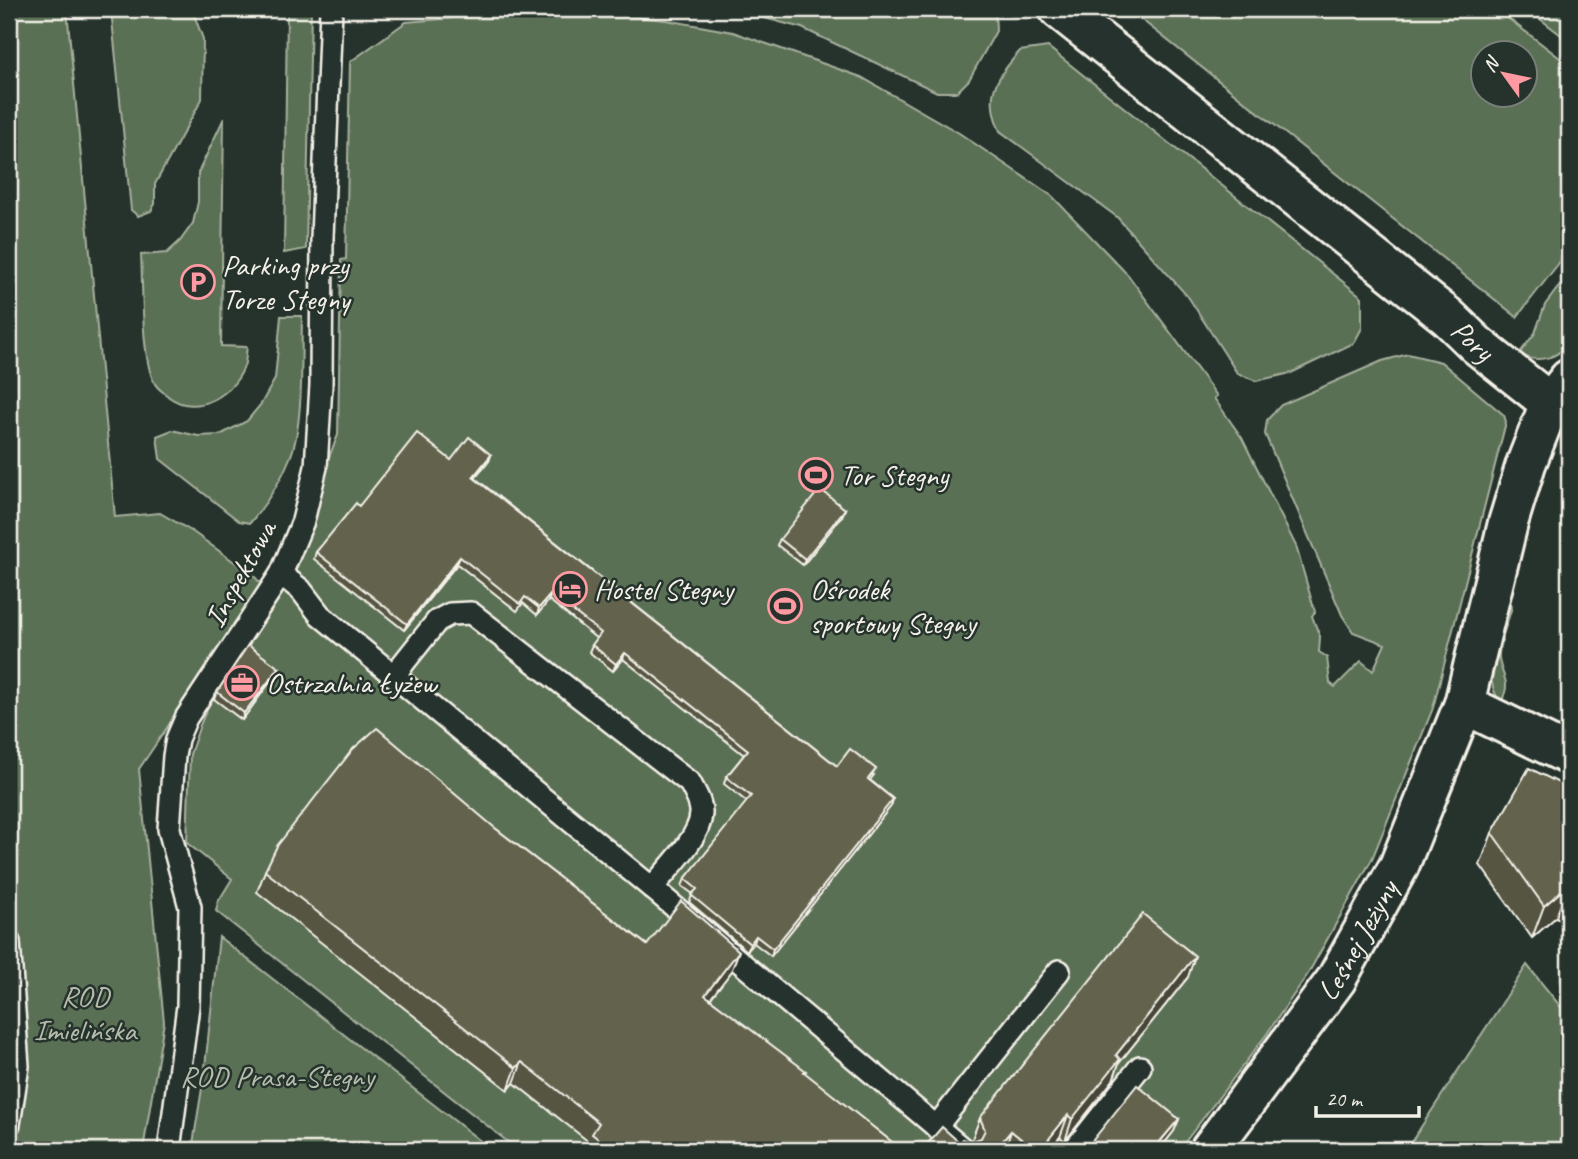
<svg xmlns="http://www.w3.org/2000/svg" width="1578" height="1159" font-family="Caveat,sans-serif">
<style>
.green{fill:#5a7054;stroke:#a7b09e;stroke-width:2;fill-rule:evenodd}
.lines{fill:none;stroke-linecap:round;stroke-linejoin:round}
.service-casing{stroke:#f4f1e8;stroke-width:26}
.minor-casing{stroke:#f4f1e8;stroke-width:44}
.service{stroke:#26332d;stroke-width:21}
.minor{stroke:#26332d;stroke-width:38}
.wall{fill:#555543;stroke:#f4f1e8;stroke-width:2}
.shaded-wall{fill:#454537;stroke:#f4f1e8;stroke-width:2}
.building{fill:#63634e;stroke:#f4f1e8;stroke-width:2}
.labels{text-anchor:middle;stroke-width:5;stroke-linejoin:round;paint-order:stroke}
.poi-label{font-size:30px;fill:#f4f1e8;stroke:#26332d;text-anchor:start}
.street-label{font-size:30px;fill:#f4f1e8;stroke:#26332d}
.park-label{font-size:30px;fill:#b6bdad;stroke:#26332d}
</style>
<rect width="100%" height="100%" fill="#26332d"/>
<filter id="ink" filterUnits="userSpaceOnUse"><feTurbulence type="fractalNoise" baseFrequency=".0143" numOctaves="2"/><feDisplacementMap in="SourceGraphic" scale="14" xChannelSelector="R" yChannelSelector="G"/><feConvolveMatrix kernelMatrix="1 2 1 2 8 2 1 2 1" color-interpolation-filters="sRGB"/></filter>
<g filter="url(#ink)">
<g class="green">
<path d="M9,9l58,1 48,507 45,-4 33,19 62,45 8,9 -124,183 25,253 -21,128h-134z"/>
<path d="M111,9h81l11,30 -1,60 -47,85v20l-4,7 -13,5 -7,-6z"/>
<path d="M287,9h24l-5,240 -22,4z"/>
<path d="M560,9l106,11 67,12 128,45 98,56 93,63 76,79 89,121 -3,2 28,40 54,108 19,66 -3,4 8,21 -1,15 8,5 3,26 5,4 26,-26 12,10 12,-27 -32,-12 -11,-17 -77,-181 2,-14 14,-15 101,-44 26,-7 33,8 63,53 2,7 -73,286 -61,151 -64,115 -42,61 -87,115h-661l-302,-239 2,-9 14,-23 -45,-36 3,-89 10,-29 12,-28 69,-123 57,-139 3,-175 5,-1 4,-197 56,-40z"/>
<path d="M730,9h265l1,22 -27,49 -12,12h-20l-135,-64z"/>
<path d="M1128,9h368l73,56v185l-52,67zM1484,52h42v42h-42z"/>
<path d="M1527,9h42v32z"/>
<path d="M1048,47l314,250v31l-8,15 -63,30 -35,8 -19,-8 -48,-75 -72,-81 -117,-86c-16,-35 -5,-52 20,-80z"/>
<path d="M224,118l-3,228 26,1c-1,5 -1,11 -2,16 -8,30 -48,55 -76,34 -5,-5 -12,-8 -15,-15 -13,-26 -11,-95 -13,-127l26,-2 13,-12 13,-18 5,-21v-29z"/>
<path d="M1569,273c0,19 4,46 0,63 -5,23 -32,28 -50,18l16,-21 10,-28z"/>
<path d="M281,316h21c-1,38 2,109 -12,142 -9,23 -24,46 -40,65l-11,-2 -79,-62 -3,-23 15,-6 26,6 22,-1 27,-14 14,-17 14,-25z"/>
<path d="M1512,606c-3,13 -14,39 -13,51 1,19 14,23 2,45 -21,-23 -3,-66 3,-92z"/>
<path d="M219,937l273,213h-300l12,-74z"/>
<path d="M1527,965l42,52v133h-163z"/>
</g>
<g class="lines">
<g class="service-casing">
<g id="service">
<path d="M281,574l20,16 19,25 332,273 312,262"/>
<path d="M394,675l43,-54 13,-7 21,-1 219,170c5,10 12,20 11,31 -1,24 -34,55 -49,74"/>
<path d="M9,942l9,124 -9,58"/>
<path d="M936,1127l123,-156"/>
<path d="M169,1150l19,-144 2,-99 -21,-78 5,-73 3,-17 9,-21 95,-144 22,-53 13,-54 5,-82 1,-147 9,-229"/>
<path d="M1074,1150l66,-83"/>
</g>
</g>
<g class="minor-casing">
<g id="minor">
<path id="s1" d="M1059,9l389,308 29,28 73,58"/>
<path d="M1464,704l105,51"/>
<path id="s2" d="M1210,1150l126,-170 63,-114 65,-162 44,-181 18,-59 24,-61 19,-24"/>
</g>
</g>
<use href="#service" class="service"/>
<use href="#minor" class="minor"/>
</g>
<g class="wall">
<path d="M491,455l-2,6 -14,17 362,288 37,9 -4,5 23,19 -2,7 -120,150 -17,-13 -7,8 -58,-49 4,-8 -11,-8 3,-7 62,-77 -23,-18 2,-7 18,-22 -121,-96 -10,12 -24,-19 3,-7 5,-6 -48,-39 -12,15 -14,-12 -6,8 -60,-47 -53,66 -90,-71 2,-7 43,-46 92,-46z"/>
<path d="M845,509l-3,7 -39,49 -26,-20 3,-6z"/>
<path d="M279,668l-3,6 -34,46 -28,-21 3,-7z"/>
<path d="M1569,788v136l-13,-7 -24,21 -52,-73 12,-32z"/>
<path d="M495,828l152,117 84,27 -21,27 192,151h-317l4,-8 -75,-59 -6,7 -251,-198 8,-21z"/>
<path d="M1188,977l-69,86 -6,17 -48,61 -5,-4 -11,13h-127l50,-9v-2l8,-21z"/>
<path d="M1179,1119l-5,12 -15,19h-71l1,-5z"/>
</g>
<g class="shaded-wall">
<path d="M491,455l-2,6 -19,23 3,-7z"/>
<path d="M845,509l-3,7 -39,49 2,-6z"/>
<path d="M460,557l-3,7 -53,66 3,-6z"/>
<path d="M551,594l-2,6 -12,15 2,-7z"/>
<path d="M625,653l-2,6 -10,12 3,-7z"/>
<path d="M279,668l-3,6 -34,46 2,-7z"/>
<path d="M893,799l-2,7 -120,150 2,-7z"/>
<path d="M1568,885l-12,32 -24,21 12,-32z"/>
<path d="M756,936l-2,7 -7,8 3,-7z"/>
<path d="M739,951l-8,21 -34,44 8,-21z"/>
<path d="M1195,956l-7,21 -69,86 -6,17 -48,61 7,-22 44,-64z"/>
<path d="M522,1062l-8,21 -6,7 8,-22z"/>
<path d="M1068,1115l-8,22 -11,13h-9z"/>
<path d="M1179,1119l-5,12 -15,19h-6z"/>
<path d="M1011,1131l-6,19h-10z"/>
</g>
<g class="building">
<path d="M417,433l34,27 18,-23 22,18 -18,22 364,289 13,-17 26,20 -8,10 25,20 -120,150 -17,-13 -6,8 -59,-49 6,-6 -12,-10 66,-83 -25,-19 22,-27 -123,-97 -9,11 -24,-19 9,-12 -50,-39 -12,14 -14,-11 -5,7 -60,-47 -53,67 -91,-72 40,-49 3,3z"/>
<path d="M820,489l25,20 -40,50 -25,-20z"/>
<path d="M248,645l31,23 -35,45 -27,-21z"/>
<path d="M377,728l118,100 152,117 34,-44 58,50 -34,44 101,76 -2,1 98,78h-289l-21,-16 7,-11 -77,-61 -6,6 -251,-197 12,-25 76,-97z"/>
<path d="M1529,768l40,20v98l-1,-1 -24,21 -52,-73z"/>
<path d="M1143,914l52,42 -79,99 4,4 -48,60 -4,-4 -28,35h-5l-24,-19 -16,19h-73l20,-23 18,16 3,-4 7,3 11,-4 4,-8 -5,-12z"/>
<path d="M1137,1085l42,34 -26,31h-57l-7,-5z"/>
</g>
</g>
<defs>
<g id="parking-ring" transform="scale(1.75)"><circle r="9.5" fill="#26332d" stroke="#ff9aa2" stroke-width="1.5"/><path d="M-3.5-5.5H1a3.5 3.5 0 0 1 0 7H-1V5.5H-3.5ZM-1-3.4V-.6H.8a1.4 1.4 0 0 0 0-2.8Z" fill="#ff9aa2"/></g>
<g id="stadium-ring" transform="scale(1.75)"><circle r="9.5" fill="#26332d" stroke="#ff9aa2" stroke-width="1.5"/><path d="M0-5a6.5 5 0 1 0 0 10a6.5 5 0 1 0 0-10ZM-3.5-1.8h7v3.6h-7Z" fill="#ff9aa2"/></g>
<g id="hotel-ring" transform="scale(1.75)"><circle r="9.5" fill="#26332d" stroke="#ff9aa2" stroke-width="1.5"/><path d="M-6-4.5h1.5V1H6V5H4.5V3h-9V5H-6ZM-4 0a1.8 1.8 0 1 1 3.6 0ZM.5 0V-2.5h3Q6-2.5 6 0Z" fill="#ff9aa2"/></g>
<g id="office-ring" transform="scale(1.75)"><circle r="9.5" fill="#26332d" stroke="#ff9aa2" stroke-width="1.5"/><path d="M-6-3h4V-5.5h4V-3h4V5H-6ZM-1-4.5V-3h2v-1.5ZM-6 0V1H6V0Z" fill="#ff9aa2"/></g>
</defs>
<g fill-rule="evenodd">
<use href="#parking-ring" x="198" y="282"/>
<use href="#stadium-ring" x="816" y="475"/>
<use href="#hotel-ring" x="570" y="589"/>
<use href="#stadium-ring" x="785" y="606"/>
<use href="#office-ring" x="242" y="683"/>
</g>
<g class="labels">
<g class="poi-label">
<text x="222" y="275">Parking przy<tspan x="222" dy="34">Torze Stegny</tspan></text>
<text x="840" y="485">Tor Stegny</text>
<text x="594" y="599">Hostel Stegny</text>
<text x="810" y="599">Ośrodek<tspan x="810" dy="34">sportowy Stegny</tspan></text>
<text x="266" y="693">Ostrzalnia Łyżew</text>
</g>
<g class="street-label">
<text dy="10" stroke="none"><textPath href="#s1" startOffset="530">Pory</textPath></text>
<text transform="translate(240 574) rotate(-61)" y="10">Inspektowa</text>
<text dy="10" stroke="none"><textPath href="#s2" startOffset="257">Leśnej Jeżyny</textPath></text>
</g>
<g class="park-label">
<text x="85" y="1006">ROD<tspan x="85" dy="34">Imielińska</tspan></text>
<text x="277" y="1086">ROD Prasa-Stegny</text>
</g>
</g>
<rect width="1578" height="1159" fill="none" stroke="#26332d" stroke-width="35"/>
<rect x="18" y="18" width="1543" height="1124" fill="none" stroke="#f4f1e8" stroke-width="2.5" filter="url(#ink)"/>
<g transform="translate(1504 74) rotate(303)"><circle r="33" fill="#26332d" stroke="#787f78" stroke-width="2"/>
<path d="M0-5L12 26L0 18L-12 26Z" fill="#ff9aa2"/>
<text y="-10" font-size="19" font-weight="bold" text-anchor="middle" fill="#f4f1e8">N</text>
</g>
<path d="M1316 1106v10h103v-10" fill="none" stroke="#f4f1e8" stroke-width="3.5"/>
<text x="1326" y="1106" font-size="21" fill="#f4f1e8" stroke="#26332d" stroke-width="5" paint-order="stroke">20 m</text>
</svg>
